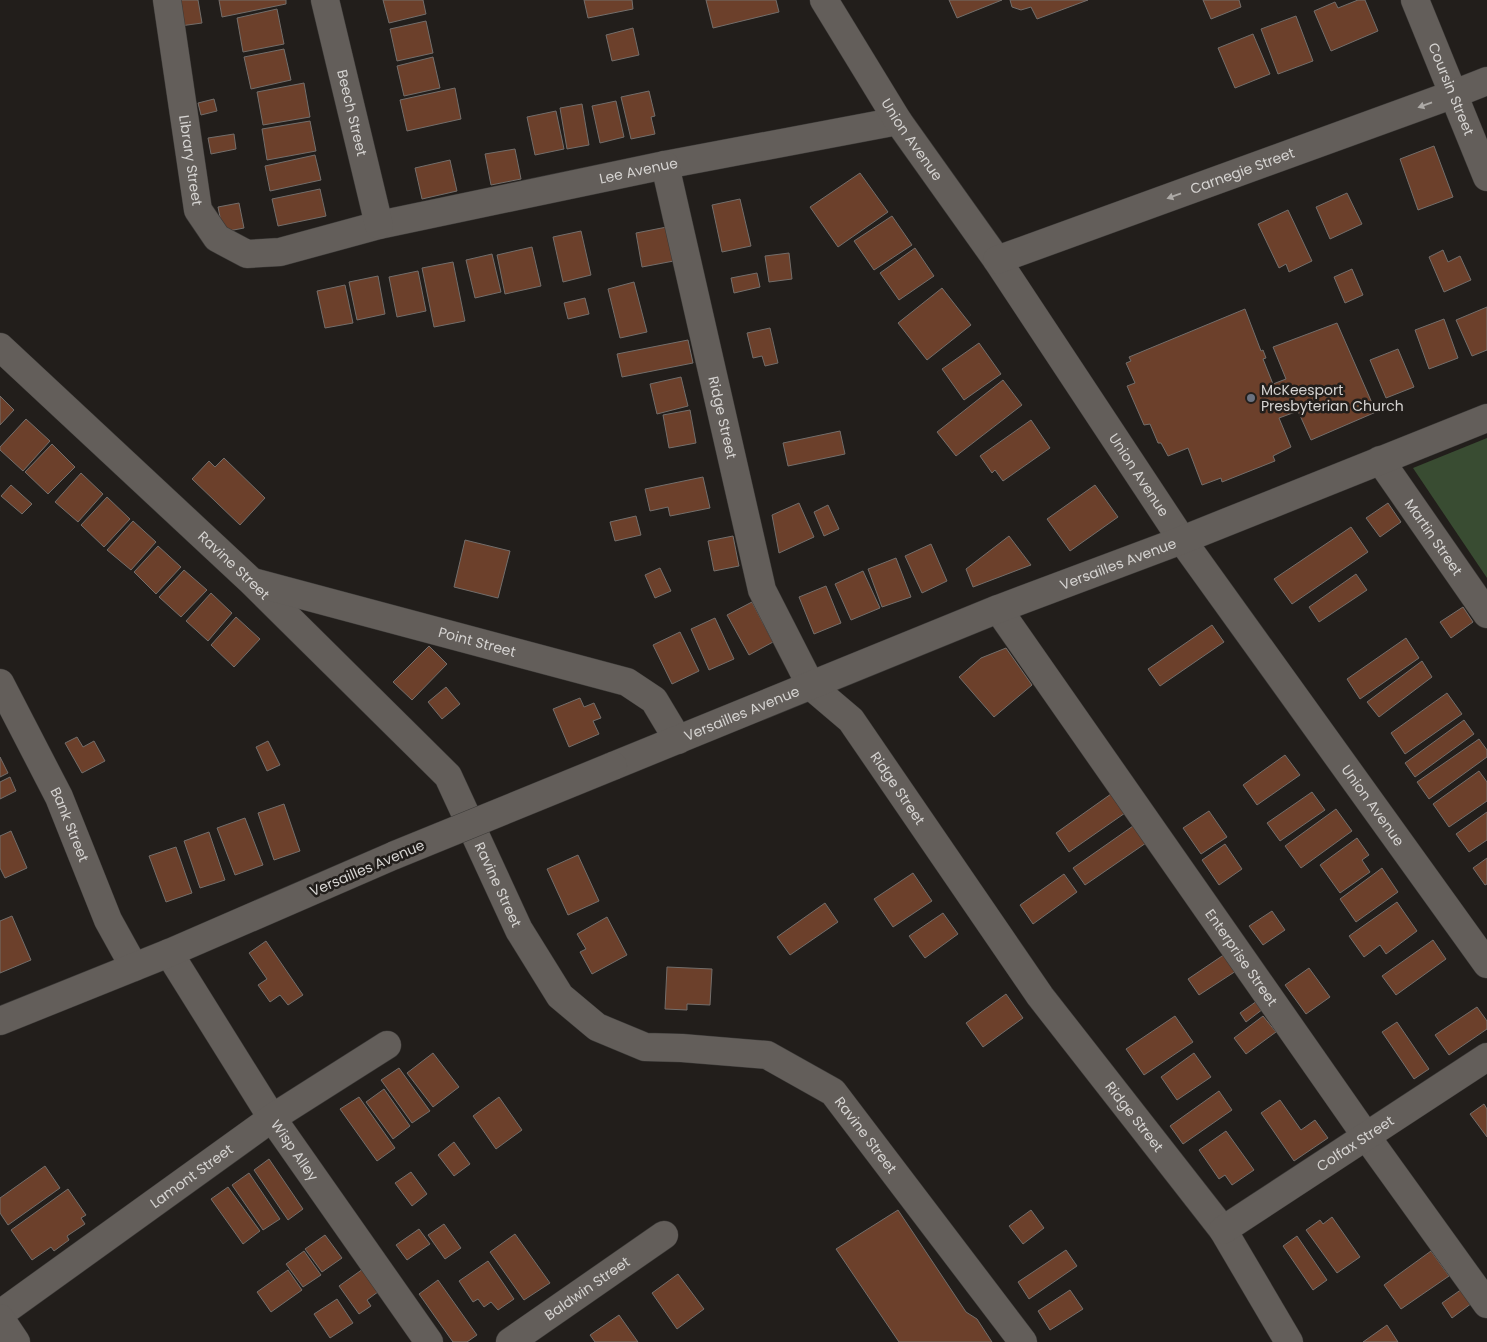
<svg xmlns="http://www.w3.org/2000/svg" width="1487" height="1342" font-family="Poppins,sans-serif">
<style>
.green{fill:#394c32}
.building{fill:#6c402b;stroke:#736e6b}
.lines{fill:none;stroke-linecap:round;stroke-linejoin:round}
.minor-casing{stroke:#3b3937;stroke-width:29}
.tertiary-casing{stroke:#3b3937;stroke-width:29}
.minor{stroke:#635e5a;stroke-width:28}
.tertiary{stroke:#635e5a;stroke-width:28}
.tertiary-bridge-casing{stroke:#3b3937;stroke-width:29;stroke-linecap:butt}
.tertiary-bridge{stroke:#635e5a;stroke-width:28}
.oneway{fill:#adaaa7}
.worship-dot{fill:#6b7280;stroke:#221e1b;stroke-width:2}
.labels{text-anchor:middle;stroke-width:5;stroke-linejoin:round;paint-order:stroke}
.street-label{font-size:14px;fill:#d5d3d1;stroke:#221e1b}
.poi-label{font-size:14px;fill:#d5d3d1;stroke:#221e1b;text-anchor:start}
</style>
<rect width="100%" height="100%" fill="#221e1b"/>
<path class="green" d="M1487,438v140l-74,-110z"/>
<g class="building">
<path d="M176,0h22l4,23 -22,3z"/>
<path d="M219,0h67v4l-64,13z"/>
<path d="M383,0h40l3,14 -37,9z"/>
<path d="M584,0h48l1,9 -45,9z"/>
<path d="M706,0h70l3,12 -66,16z"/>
<path d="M949,0h53l-45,18z"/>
<path d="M1010,0h78l-51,19 -6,-12 -10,3 -9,-3z"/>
<path d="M1203,0h36l2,7 -30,12z"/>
<path d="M1358,0h7l13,31 -47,20 -17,-40 21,-9 3,6z"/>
<path d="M277,9l7,35 -41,8 -6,-34z"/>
<path d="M1296,16l17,45 -35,13 -17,-45z"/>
<path d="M426,21l7,32 -36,8 -7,-32z"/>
<path d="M633,28l6,27 -27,6 -6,-26z"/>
<path d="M1253,34l17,40 -35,14 -17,-40z"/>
<path d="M284,49l7,31 -40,9 -7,-32z"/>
<path d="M433,57l7,31 -36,8 -7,-30z"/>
<path d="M304,83l6,34 -47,8 -6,-33z"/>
<path d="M455,88l6,31 -54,12 -7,-31z"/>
<path d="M649,91l6,25 -4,1 4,17 -24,5 -10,-42z"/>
<path d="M214,99l3,12 -16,4 -3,-12z"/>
<path d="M616,101l8,36 -24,6 -8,-37z"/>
<path d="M582,104l7,41 -22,4 -7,-41z"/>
<path d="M556,111l8,38 -29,6 -8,-38z"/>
<path d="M310,121l6,30 -49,9 -5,-31z"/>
<path d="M234,134l2,15 -25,5 -3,-16z"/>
<path d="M1434,146l19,51 -35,13 -18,-51z"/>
<path d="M515,149l6,30 -30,6 -6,-31z"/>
<path d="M315,155l6,25 -51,11 -5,-25z"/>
<path d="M450,160l7,31 -35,8 -7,-31z"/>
<path d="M860,173l28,39 -50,35 -28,-40z"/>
<path d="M320,189l6,27 -48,10 -6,-27z"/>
<path d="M1347,193l15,31 -32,15 -14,-32z"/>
<path d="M740,199l11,47 -29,6 -10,-47z"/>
<path d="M239,203l5,25 -21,4 -5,-25z"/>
<path d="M1288,210l24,51 -23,11 -3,-8 -7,4 -21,-44z"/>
<path d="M892,216l20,29 -38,25 -20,-29z"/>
<path d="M672,226l7,34 -37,7 -6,-34z"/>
<path d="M581,231l10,44 -28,7 -10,-45z"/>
<path d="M532,247l9,39 -36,8 -8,-39z"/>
<path d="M915,248l19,28 -35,24 -19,-27z"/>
<path d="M1443,250l5,12 12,-6 11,24 -27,12 -15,-35z"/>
<path d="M789,253l3,26 -23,3 -4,-26z"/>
<path d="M492,254l9,38 -26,6 -9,-38z"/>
<path d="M453,262l12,59 -31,6 -12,-59z"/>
<path d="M1352,269l11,26 -18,8 -11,-26z"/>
<path d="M418,271l8,40 -29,6 -8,-40z"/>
<path d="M757,273l3,14 -26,6 -3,-15z"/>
<path d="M378,276l7,38 -28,6 -8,-38z"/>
<path d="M634,282l13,50 -27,6 -12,-49z"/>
<path d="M345,285l8,38 -28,5 -8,-37z"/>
<path d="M942,288l29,37 -44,35 -29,-37z"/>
<path d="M585,298l4,16 -21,5 -4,-16z"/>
<path d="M1487,307v43l-15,6 -16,-36z"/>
<path d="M1245,309l16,42 2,-1 3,8 -3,1 10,25 13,-5 -13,-32 64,-24 39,89 -65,28 -13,-29 -19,7 12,29 -18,9 2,5 -53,21 -1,-4 -19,7 -14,-37 -20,8 -7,-13h-3l-8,-19 -6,1 -17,-39 8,-3 -9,-20 5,-2 -2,-4z"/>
<path d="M1444,319l14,39 -29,11 -14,-39z"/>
<path d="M770,328l8,35 -13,3 -3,-10 -9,2 -6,-25z"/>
<path d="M688,340l5,23 -71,14 -5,-23z"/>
<path d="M979,343l22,31 -37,26 -22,-31z"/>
<path d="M1398,349l16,38 -28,11 -16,-38z"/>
<path d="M681,377l7,29 -31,8 -7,-30z"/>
<path d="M1003,380l19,25 -66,51 -19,-24z"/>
<path d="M0,396l14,14 -14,15z"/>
<path d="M690,410l6,33 -27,5 -6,-33z"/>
<path d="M26,419l24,22 -27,30 -23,-21v-3z"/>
<path d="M1031,420l19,28 -47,33 -8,-11 -3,3 -12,-17z"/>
<path d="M840,431l5,23 -57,12 -5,-23z"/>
<path d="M52,444l23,23 -27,27 -23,-22z"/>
<path d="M224,458l41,40 -25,27 -48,-46 17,-18 6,6z"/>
<path d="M81,473l22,21 -25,28 -23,-20z"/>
<path d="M703,477l7,31 -40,8 -2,-9 -18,4 -5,-22z"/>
<path d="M11,485l21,19 -10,10 -21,-18z"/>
<path d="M1095,485l23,32 -48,34 -23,-32z"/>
<path d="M107,497l23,22 -26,28 -23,-22z"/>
<path d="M799,503l15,34 -35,16 -7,-38z"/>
<path d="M1388,503l13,19 -21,15 -14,-19z"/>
<path d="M828,505l11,24 -15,7 -10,-24z"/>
<path d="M636,516l5,19 -26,6 -5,-19z"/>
<path d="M133,521l23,21 -25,28 -24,-20z"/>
<path d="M1351,527l17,25 -76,52 -18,-25z"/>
<path d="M733,536l6,30 -25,5 -6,-30z"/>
<path d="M1009,536l22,29 -58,22 -7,-18z"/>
<path d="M465,540l45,11 -12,47 -44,-11z"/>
<path d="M931,544l16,37 -25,12 -17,-37z"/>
<path d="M158,546l23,21 -25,27 -22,-22z"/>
<path d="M896,558l15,39 -29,10 -14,-38z"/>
<path d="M660,568l11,23 -16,7 -10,-23z"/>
<path d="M184,570l23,20 -26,27 -22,-20z"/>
<path d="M863,571l17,37 -29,12 -16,-36z"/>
<path d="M1356,574l11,16 -48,32 -10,-15z"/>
<path d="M826,586l15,37 -27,11 -15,-37z"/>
<path d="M211,593l21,20 -24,28 -22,-20z"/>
<path d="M752,602l21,40 -24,13 -22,-40z"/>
<path d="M1463,607l10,15 -22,16 -11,-16z"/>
<path d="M236,617l24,22 -26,28 -23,-22z"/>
<path d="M715,618l19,41 -25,11 -18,-41z"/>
<path d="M1212,625l12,17 -64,44 -12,-17z"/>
<path d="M680,632l19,39 -27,13 -19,-39z"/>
<path d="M1406,638l13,20 -59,41 -13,-20z"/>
<path d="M429,646l18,18 -35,36 -19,-18z"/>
<path d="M1006,648l26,37 -38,32 -35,-40 22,-19z"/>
<path d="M1422,661l10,16 -53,40 -12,-15z"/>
<path d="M446,687l14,17 -18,15 -14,-17z"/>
<path d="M1447,693l15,21 -57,40 -14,-21z"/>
<path d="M580,698l4,9 10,-4 7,15 -8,3 6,13 -30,13 -16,-38z"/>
<path d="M1464,720l10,14 -59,43 -10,-14z"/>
<path d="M77,737l6,10 11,-6 11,20 -23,12 -17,-30z"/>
<path d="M1479,739l8,11v7l-58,42 -12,-17z"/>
<path d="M268,741l12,24 -13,6 -11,-24z"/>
<path d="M1285,755l15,20 -43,30 -14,-20z"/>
<path d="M0,757l8,16 -8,4z"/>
<path d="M1479,771l8,11v19l-38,26 -16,-23z"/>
<path d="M10,777l6,14 -16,8v-17z"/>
<path d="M1312,792l13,18 -45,31 -13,-18z"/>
<path d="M1111,794l14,19 -56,39 -13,-19z"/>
<path d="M284,804l16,47 -26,9 -16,-47z"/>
<path d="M1336,809l16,22 -51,37 -16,-22z"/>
<path d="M1209,811l18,26 -26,17 -18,-26z"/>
<path d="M1487,812v28l-18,12 -13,-18z"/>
<path d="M245,818l18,47 -28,10 -18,-47z"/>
<path d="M1133,826l13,17 -61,42 -12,-17z"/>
<path d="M11,831l16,37 -22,10 -5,-10v-32z"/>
<path d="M209,832l16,48 -25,8 -16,-47z"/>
<path d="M1357,838l12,17 -7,5 8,12 -30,21 -20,-28z"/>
<path d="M1225,844l17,25 -23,16 -17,-25z"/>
<path d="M176,847l16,46 -26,9 -17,-46z"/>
<path d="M578,855l21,46 -31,14 -21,-46z"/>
<path d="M1487,858v26l-2,1 -12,-17z"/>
<path d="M1382,868l16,24 -42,30 -16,-23z"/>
<path d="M913,873l19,28 -39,26 -19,-28z"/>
<path d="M1064,874l13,18 -44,32 -13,-19z"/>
<path d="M1397,902l20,29 -31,23 -6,-9 -16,12 -15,-21z"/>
<path d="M825,903l13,19 -48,33 -13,-18z"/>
<path d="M1272,911l13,19 -22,15 -14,-19z"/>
<path d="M943,913l15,21 -33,24 -16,-22z"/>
<path d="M12,916l19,44 -31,13v-52z"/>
<path d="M607,917l20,38 -35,19 -12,-22 6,-3 -9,-15z"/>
<path d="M1433,940l13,19 -50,36 -14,-19z"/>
<path d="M266,941l37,54 -15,10 -8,-10 -10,7 -12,-17 9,-6 -18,-26z"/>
<path d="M1225,954l11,17 -37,24 -11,-16z"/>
<path d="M667,967l45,2 -2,36 -23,-1v6l-22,-1z"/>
<path d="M1309,968l21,29 -24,17 -21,-29z"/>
<path d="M1006,994l17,24 -40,29 -17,-24z"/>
<path d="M1257,1001l6,8 -17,13 -6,-9z"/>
<path d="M1477,1007l10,14v8l-38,26 -14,-20z"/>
<path d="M1175,1016l18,26 -49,33 -18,-26z"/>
<path d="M1263,1016l13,16 -30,22 -12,-16z"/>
<path d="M1397,1022l32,47 -15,10 -32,-47z"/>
<path d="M433,1053l26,34 -26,20 -26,-34z"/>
<path d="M1194,1053l17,24 -34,23 -16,-23z"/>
<path d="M399,1068l31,43 -18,12 -31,-43z"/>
<path d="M384,1089l26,37 -17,13 -27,-37z"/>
<path d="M1219,1091l13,19 -49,34 -13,-18z"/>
<path d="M359,1097l36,51 -18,13 -37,-52z"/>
<path d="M499,1097l23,33 -26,19 -23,-33z"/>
<path d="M1280,1100l21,30 14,-10 13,18 -34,23 -33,-48z"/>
<path d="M1484,1104l3,5v28l-17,-23z"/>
<path d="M1226,1131l28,39 -22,15 -7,-10 -6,4 -20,-29z"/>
<path d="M454,1142l16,22 -16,12 -16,-21z"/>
<path d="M269,1159l34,50 -15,11 -34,-50z"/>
<path d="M45,1166l15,22 -52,37 -8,-12v-15z"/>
<path d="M411,1172l16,22 -15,12 -17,-23z"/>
<path d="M249,1173l31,46 -17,11 -31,-45z"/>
<path d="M228,1187l32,44 -17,13 -32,-45z"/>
<path d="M68,1189l18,26 -5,3 4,6 -18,12 2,4 -15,11 -3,-4 -19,13 -21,-30z"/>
<path d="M898,1210l68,102 11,7 15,23h-93l-63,-93z"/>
<path d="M1031,1210l13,18 -21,16 -14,-18z"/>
<path d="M1332,1217l28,40 -23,16 -31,-43 14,-10 3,4z"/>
<path d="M444,1224l17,24 -16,11 -17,-24z"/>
<path d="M419,1229l11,15 -23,16 -11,-15z"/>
<path d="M515,1234l35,49 -26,17 -34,-48z"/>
<path d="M325,1235l17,23 -20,14 -17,-23z"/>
<path d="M1297,1236l30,44 -14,10 -30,-44z"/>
<path d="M1066,1250l11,16 -48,33 -11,-17z"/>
<path d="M304,1251l17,24 -18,12 -17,-23z"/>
<path d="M1431,1251l18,25 -48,33 -17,-24z"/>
<path d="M488,1261l26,38 -16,11 -7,-8 -7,5 -6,-8 -5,3 -14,-21z"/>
<path d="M370,1264l16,22 -19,14 4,6 -12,8 -20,-28z"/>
<path d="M288,1270l14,20 -31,22 -14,-20z"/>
<path d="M678,1274l26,35 -27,20 -25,-36z"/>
<path d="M438,1280l39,55 -10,7h-14l-34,-48z"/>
<path d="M1462,1289l10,14 -20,15 -10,-15z"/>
<path d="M1070,1290l13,19 -33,21 -12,-19z"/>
<path d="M337,1299l16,24 -23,15 -16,-24z"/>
<path d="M619,1315l19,27h-43l-5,-7z"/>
<path d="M1387,1325l11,17h-35z"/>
</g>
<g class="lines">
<g class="minor-casing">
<g id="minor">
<path id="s1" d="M167,0l31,210 19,28 30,16 33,-2 99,-27 286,-60 233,-44"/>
<path id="s2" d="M325,0l54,225"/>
<path id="s3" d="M824,0l74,121 99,139 185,280 305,424"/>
<path id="s4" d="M1415,0l72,177"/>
<path id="s5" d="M665,165l97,425 49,96 40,34 189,276 183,234 66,112"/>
<path id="s6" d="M997,260l457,-166 33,-13"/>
<path id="s7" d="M0,347l252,235 196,194 71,154 41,66 37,31 48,20 37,1 85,7 66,37 190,250"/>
<path id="s8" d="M1380,460l107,154"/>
<path id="s9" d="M253,582l374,100 27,18 24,40"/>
<path id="s10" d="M998,609l368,527 121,168"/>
<path id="s11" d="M0,683l59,114 49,123 26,47"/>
<path id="s12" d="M169,953l103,165 157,224"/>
<path id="s13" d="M1223,1230l264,-173"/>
<path id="s14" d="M0,1314l272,-196 115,-73"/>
<path d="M0,1318l16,24"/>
<path id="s15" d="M510,1342l154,-107"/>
</g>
</g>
<g class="tertiary-casing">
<g id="tertiary">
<path id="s16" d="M613,766l385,-157 184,-69 305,-122"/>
<path d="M0,1021l169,-68 226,-98"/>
</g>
</g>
<use href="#minor" class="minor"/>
<use href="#tertiary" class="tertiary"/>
<g class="tertiary-bridge-casing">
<path id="tertiary-bridge" d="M395,855l218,-89"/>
</g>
<use href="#tertiary-bridge" class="tertiary-bridge"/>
</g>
<defs><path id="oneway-solid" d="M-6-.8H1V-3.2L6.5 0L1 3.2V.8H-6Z" transform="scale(1.25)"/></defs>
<g class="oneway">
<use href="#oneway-solid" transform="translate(1425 105) rotate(160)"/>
<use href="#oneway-solid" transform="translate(1174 196) rotate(160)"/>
</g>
<circle class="worship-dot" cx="1251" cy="398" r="5"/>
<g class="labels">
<g class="street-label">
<text dy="5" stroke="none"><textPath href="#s4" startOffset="96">Coursin Street</textPath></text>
<text dy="5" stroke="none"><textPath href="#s2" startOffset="116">Beech Street</textPath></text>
<text dy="5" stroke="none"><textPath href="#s3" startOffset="165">Union Avenue</textPath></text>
<text dy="5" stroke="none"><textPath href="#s1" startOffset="162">Library Street</textPath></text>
<text dy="5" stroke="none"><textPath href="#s1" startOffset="681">Lee Avenue</textPath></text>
<text dy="5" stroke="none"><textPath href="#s6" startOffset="261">Carnegie Street</textPath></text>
<text dy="5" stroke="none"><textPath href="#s5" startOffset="259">Ridge Street</textPath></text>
<text dy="5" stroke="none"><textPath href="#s3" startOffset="570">Union Avenue</textPath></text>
<text dy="5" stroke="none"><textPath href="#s8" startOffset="94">Martin Street</textPath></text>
<text dy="5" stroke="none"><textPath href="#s16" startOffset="544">Versailles Avenue</textPath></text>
<text dy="5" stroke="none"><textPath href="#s7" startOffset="320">Ravine Street</textPath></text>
<text dy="5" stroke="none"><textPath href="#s9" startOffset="232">Point Street</textPath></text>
<text dy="5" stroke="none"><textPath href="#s16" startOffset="139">Versailles Avenue</textPath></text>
<text dy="5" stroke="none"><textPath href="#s5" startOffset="679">Ridge Street</textPath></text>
<text dy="5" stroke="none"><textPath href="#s3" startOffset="975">Union Avenue</textPath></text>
<text dy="5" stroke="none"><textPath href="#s11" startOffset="158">Bank Street</textPath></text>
<text transform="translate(367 868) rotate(-23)" y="5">Versailles Avenue</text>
<text dy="5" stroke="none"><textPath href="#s7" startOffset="740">Ravine Street</textPath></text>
<text dy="5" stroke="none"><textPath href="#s10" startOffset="425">Enterprise Street</textPath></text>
<text dy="5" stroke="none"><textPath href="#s5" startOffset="1084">Ridge Street</textPath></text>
<text dy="5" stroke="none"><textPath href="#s7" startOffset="1220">Ravine Street</textPath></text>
<text dy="5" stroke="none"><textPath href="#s13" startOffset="158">Colfax Street</textPath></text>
<text dy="5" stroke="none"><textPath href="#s12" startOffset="234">Wisp Alley</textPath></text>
<text dy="5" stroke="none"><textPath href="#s14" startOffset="236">Lamont Street</textPath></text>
<text dy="5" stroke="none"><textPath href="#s15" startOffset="94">Baldwin Street</textPath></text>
</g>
<g class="poi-label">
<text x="1261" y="395">McKeesport<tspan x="1261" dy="16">Presbyterian Church</tspan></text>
</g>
</g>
</svg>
